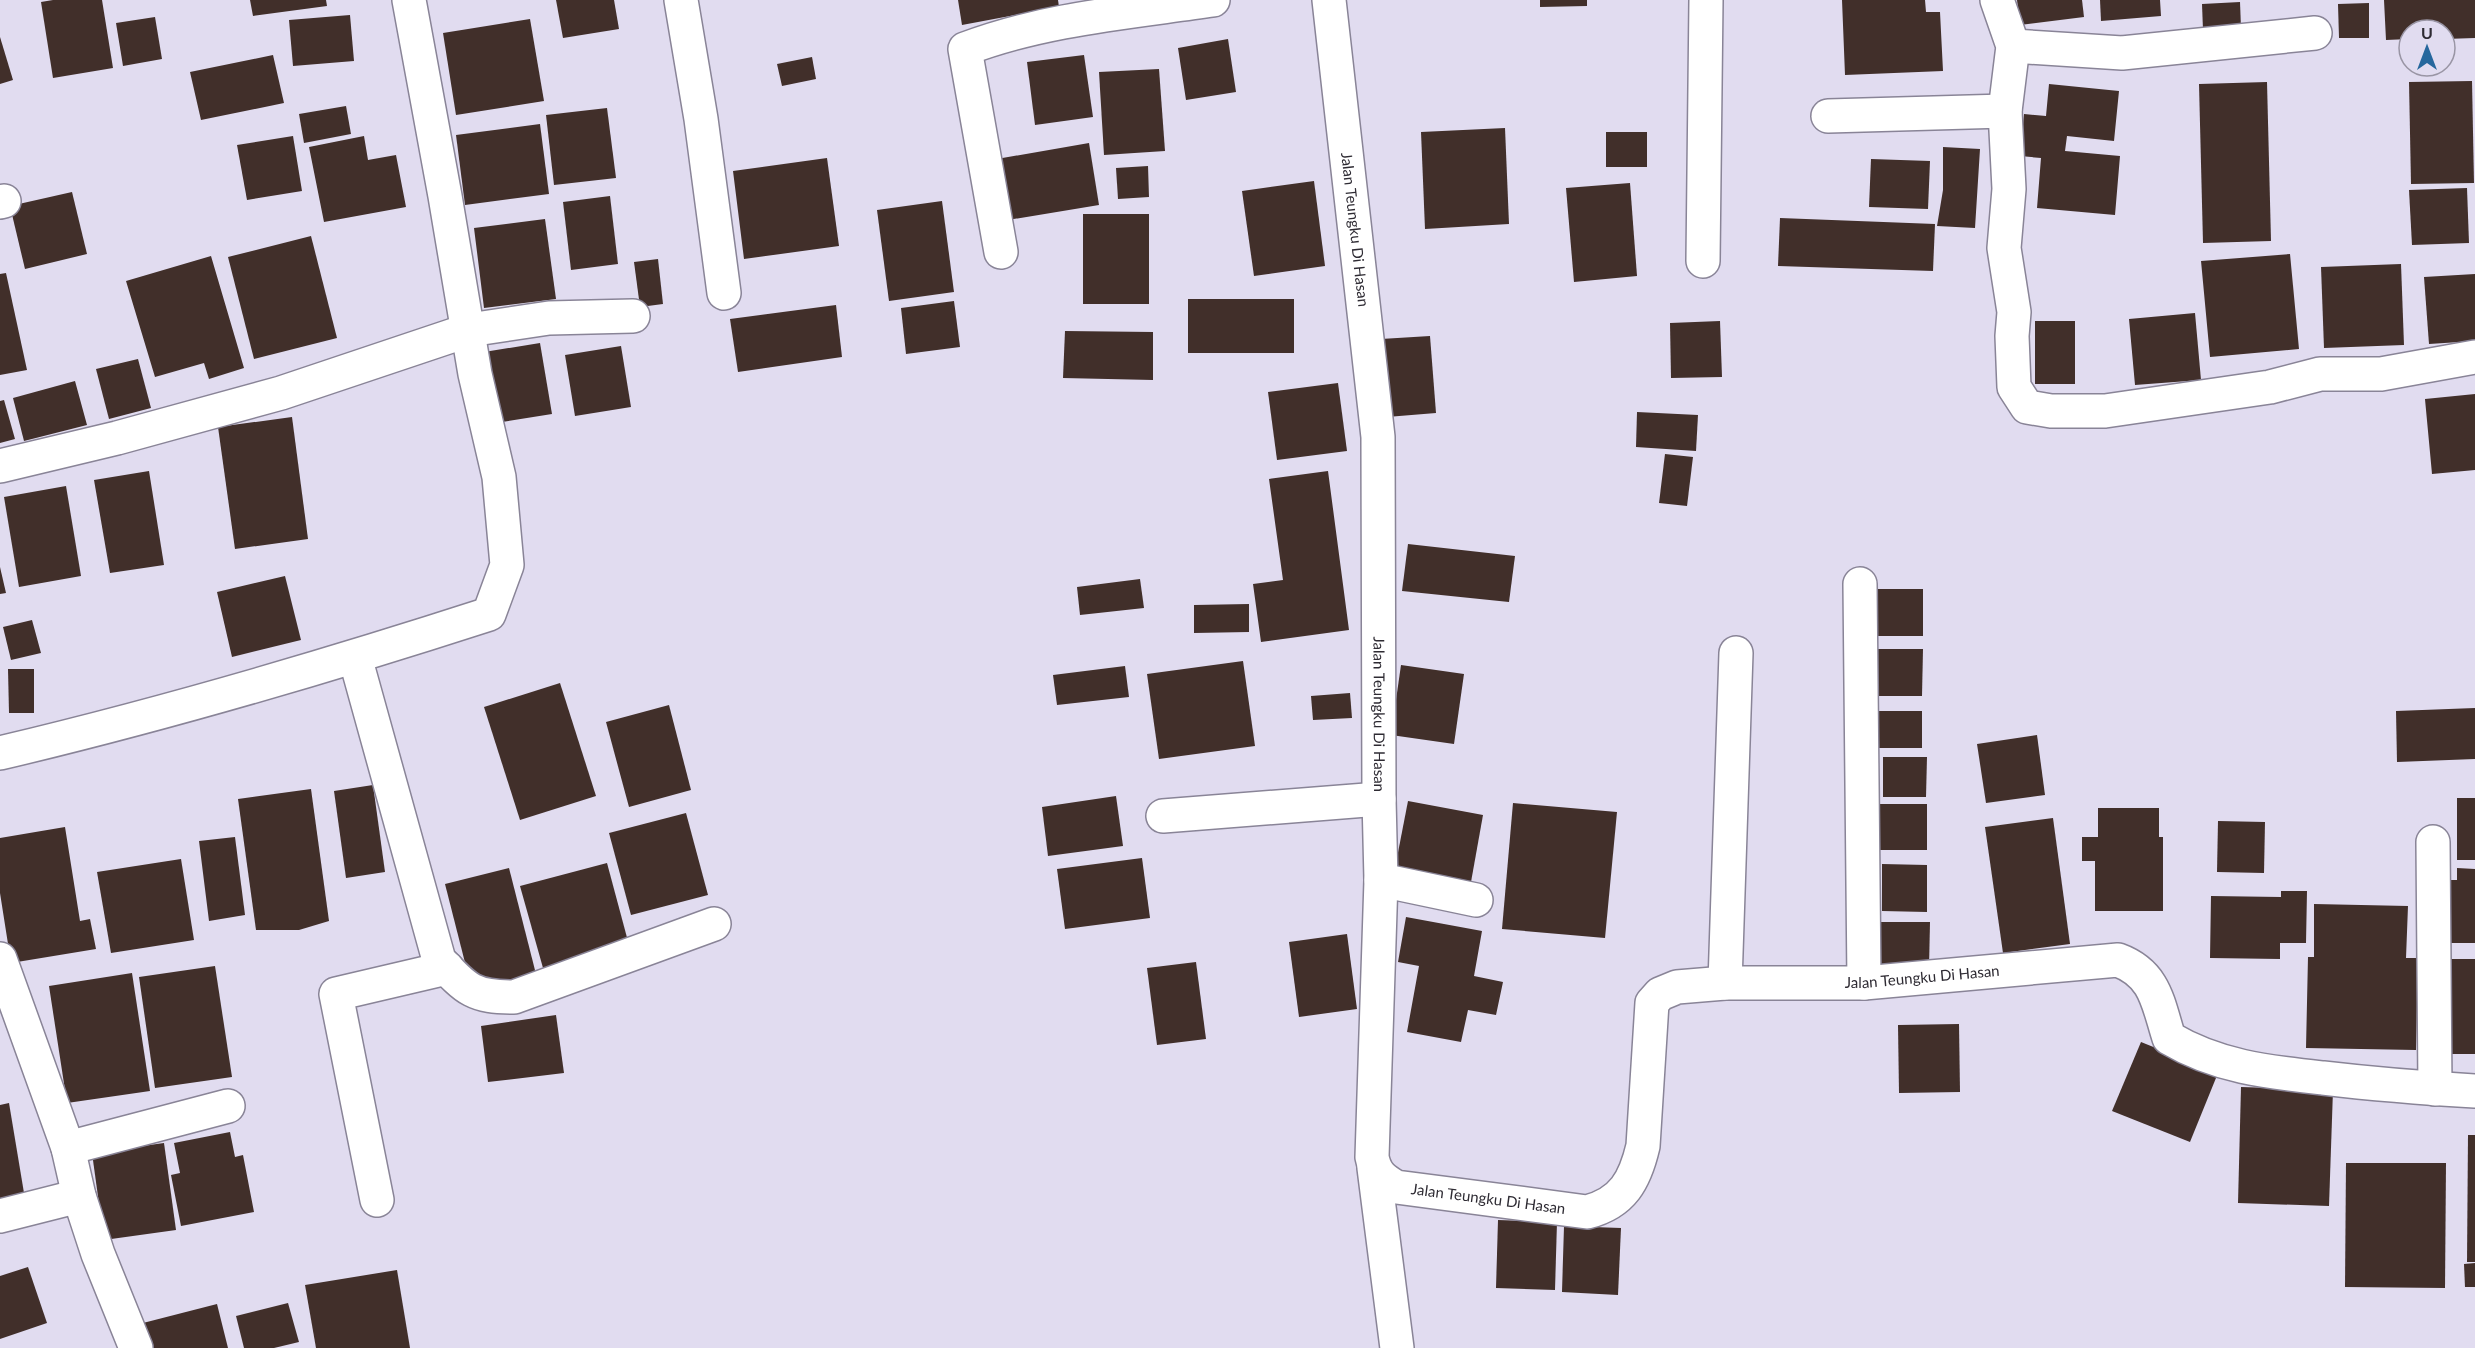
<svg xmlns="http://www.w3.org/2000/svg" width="2475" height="1348" font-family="Lato,sans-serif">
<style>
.building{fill:#412f2a}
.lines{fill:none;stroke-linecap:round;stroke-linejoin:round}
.minor-casing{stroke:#898497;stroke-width:36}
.minor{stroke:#fff;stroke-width:33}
.labels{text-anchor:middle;stroke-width:6;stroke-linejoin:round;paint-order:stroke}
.street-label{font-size:15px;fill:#2e2b33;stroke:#e1dcf0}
</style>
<rect width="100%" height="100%" fill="#e1dcf0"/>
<g class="building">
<path d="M53,0h49l11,68 -60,10 -12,-76z"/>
<path d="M250,0h76l1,6 -74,10z"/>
<path d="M556,0h58l5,29 -56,9z"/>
<path d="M958,0h100l1,7 -97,18z"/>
<path d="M1540,0h47v6l-47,1z"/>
<path d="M1842,0h83l1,12h14l3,59 -98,4z"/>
<path d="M2017,0h65l2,17 -64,8z"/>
<path d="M2100,0h60l1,16 -60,5z"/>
<path d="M2384,0h91v38l-30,1v-9h-36v9l-23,1z"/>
<path d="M2240,2l1,26 -38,2 -1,-26z"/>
<path d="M2369,3v35h-30l-1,-34z"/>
<path d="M350,15l4,46 -61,5 -4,-46z"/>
<path d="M155,17l7,42 -39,7 -7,-43z"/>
<path d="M530,19l14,82 -88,14 -13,-82z"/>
<path d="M0,37l13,43 -13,4z"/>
<path d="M1228,39l8,53 -50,8 -8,-52z"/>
<path d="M273,55l11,48 -83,17 -11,-48z"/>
<path d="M1084,55l9,62 -58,8 -8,-63z"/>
<path d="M812,57l4,22 -34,7 -5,-22z"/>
<path d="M1159,69l6,82 -61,4 -5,-83z"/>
<path d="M2472,81l2,102 -63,1 -2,-102z"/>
<path d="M2267,82l4,159 -68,2 -4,-159z"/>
<path d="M2049,84l70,7 -5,50 -47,-5 -2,15 55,5 -5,59 -78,-7 4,-50 -21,-2 4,-42 22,2z"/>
<path d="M346,106l5,28 -47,9 -5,-29z"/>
<path d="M607,108l9,70 -62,7 -8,-70z"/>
<path d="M540,124l9,70 -84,11 -9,-70z"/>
<path d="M1505,128l4,96 -84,5 -4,-97z"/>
<rect x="1606" y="132" width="41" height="35"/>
<path d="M293,136l9,55 -55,9 -10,-55z"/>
<path d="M364,136l4,24 28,-5 10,52 -82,15 -15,-75z"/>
<path d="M1089,143l10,62 -97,16 -11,-61z"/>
<path d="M1943,147l37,2 -5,79 -38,-2 6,-36z"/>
<path d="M827,158l12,88 -95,13 -11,-88z"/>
<path d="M1871,159l59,2 -2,48 -59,-2z"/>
<path d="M1148,166l1,31 -31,2 -2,-31z"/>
<path d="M1314,181l11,85 -71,10 -12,-85z"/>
<path d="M1630,183l7,93 -63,6 -8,-94z"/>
<path d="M2467,188l2,55 -57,2 -3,-55z"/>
<path d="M72,192l15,62 -62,15 -15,-63z"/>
<path d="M610,196l8,68 -47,6 -8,-68z"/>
<path d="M942,201l12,91 -65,9 -12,-91z"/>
<rect x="1083" y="214" width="66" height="90"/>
<path d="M1780,218l155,6 -2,47 -155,-5z"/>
<path d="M545,219l11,80 -72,9 -10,-80z"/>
<path d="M311,236l26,102 -83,21 -26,-102z"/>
<path d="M2290,254l9,95 -89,8 -9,-96z"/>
<path d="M211,256l33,112 -35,11 -5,-16 -49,14 -29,-96z"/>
<path d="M658,259l5,45 -23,3 -6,-45z"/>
<path d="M2401,264l3,81 -80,3 -3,-81z"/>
<path d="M6,273l21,97 -27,5v-101z"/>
<path d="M2475,274v67l-46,3 -5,-67z"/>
<rect x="1188" y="299" width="106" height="54"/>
<path d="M954,301l6,46 -54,7 -5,-46z"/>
<path d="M836,305l6,52 -104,15 -8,-53z"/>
<path d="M2195,313l6,67 -66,5 -6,-66z"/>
<path d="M1720,321l2,56 -51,1 -1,-55z"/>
<rect x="2035" y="321" width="40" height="63"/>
<path d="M1065,331l88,1v48l-90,-2z"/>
<path d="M1430,336l6,77 -49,4 -6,-78z"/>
<path d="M540,343l12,71 -56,9 -12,-71z"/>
<path d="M621,346l10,61 -56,9 -10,-61z"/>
<path d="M138,359l13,49 -42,11 -13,-50z"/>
<path d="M75,381l12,44 -63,16 -11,-43z"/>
<path d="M1338,383l9,68 -70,9 -9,-68z"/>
<path d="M2475,394v76l-43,4 -7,-75z"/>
<path d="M4,400l11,39 -15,4v-42z"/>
<path d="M1637,412l61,3 -2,36 -60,-4z"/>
<path d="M292,417l16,122 -73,10 -17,-122z"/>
<path d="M1665,454l28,3 -6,49 -28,-3z"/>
<path d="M149,471l15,94 -54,8 -16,-93z"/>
<path d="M1328,471l21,159 -88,12 -8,-58 30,-4 -14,-101z"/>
<path d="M66,486l15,90 -62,11 -15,-90z"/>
<path d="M1408,544l107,12 -6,46 -107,-11z"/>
<path d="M0,567l6,26 -6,1z"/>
<path d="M285,576l16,64 -69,17 -15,-65z"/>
<path d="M1140,579l4,29 -64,7 -3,-28z"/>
<rect x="1873" y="589" width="50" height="47"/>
<path d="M1249,604v28l-55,1v-28z"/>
<path d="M32,620l9,33 -30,7 -8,-33z"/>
<path d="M1875,649h48l-1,47h-47z"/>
<path d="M1243,661l12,85 -96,13 -12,-85z"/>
<path d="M1401,665l63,9 -10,70 -63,-9z"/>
<path d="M1125,666l4,31 -72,8 -4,-30z"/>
<path d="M8,669h26v44h-25z"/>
<path d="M560,683l36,113 -76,24 -36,-113z"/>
<path d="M1350,693l2,25 -39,2 -2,-24z"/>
<path d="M669,705l22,85 -62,17 -23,-85z"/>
<path d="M2475,708v51l-78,3 -1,-51z"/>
<rect x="1877" y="711" width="45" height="37"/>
<path d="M2037,735l8,60 -59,8 -9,-59z"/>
<path d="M1883,757h44l-1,40h-43z"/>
<path d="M373,785l12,87 -39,6 -12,-87z"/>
<path d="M311,789l18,132 -30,9h-43l-18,-131z"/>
<path d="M1116,796l7,50 -75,10 -6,-49z"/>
<rect x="2457" y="798" width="18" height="62"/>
<path d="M1408,801l75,14 -12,67 -76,-14z"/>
<path d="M1513,803l104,9 -12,126 -103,-9z"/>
<rect x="1880" y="804" width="47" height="46"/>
<path d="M2098,808h61v29h4v74h-68v-50h-13v-24h16z"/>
<path d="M686,813l22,82 -77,20 -22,-82z"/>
<path d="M2053,818l17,126 -67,9 -18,-126z"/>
<path d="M2218,821l47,1 -1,51 -47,-1z"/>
<path d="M65,827l15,94 10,-2 6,30 -85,14 -11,-70v-55z"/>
<path d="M235,837l10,78 -36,6 -10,-80z"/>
<path d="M1142,858l8,60 -85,11 -8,-60z"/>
<path d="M181,859l13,81 -83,13 -14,-81z"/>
<path d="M607,863l22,82 -86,23 -23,-82z"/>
<path d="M1882,864l45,1v47l-45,-1z"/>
<path d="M509,868l28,110 -64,16 -28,-110z"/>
<path d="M2457,868l18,1v74h-28l1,-63h9z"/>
<path d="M2281,891h26l-1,52h-26v16l-70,-1 1,-62 70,1z"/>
<path d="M2314,904l94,2 -2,52h12l-2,92 -110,-2 2,-91h6z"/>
<path d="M1406,917l76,14 -8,45 29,6 -7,33 -28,-5 -7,32 -54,-10 12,-66 -21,-4z"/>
<path d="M1881,922h49l-1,46h-48z"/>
<path d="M1347,934l10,75 -58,8 -10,-75z"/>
<path d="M2445,959h30v95h-31z"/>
<path d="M1196,962l10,77 -49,6 -10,-77z"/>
<path d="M215,966l17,111 -77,11 -16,-111z"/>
<path d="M132,973l18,118 -83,12 -18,-117z"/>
<path d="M556,1015l8,58 -76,9 -7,-56z"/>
<path d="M1959,1024l1,68 -61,1 -1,-68z"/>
<path d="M2141,1042l77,31 -28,69 -78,-31z"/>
<path d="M2241,1087l92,3 -4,116 -91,-3z"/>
<path d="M9,1103l16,96 -25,4v-98z"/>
<path d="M230,1132l5,25 8,-2 11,57 -73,14 -10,-51 9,-2 -6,-30z"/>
<path d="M2468,1135h7v127h-8z"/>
<path d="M164,1143l12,87 -72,10 -12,-87z"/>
<path d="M2346,1163h100l-1,125 -100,-1z"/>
<path d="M1498,1220l59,2 -2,68 -59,-2z"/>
<path d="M1564,1226l57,2 -3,67 -56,-3z"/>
<path d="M2475,1263v24h-10l-1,-23z"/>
<path d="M28,1267l19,56 -47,16v-63z"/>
<path d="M397,1270l13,78h-94l-11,-63z"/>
<path d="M288,1303l11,39 -25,6h-30l-8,-32z"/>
<path d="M217,1304l11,44h-79l-6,-25z"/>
</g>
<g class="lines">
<g class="minor-casing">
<g id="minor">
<path d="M681,0l20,119 23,174"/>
<path id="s1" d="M1329,0l49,437 1,362 2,81 -9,277c3,16 10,22 24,30l191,25c36,-9 48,-32 56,-66l9,-143 8,-9 17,-7 48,-4h139l254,-23c38,14 40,44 51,78 49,29 98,34 154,40 51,6 101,10 152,13"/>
<path d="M1997,0l16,46 -8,65 4,78 -5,59 10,64 -2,24 2,51 13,20 24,4h54l165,-24 50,-13h61l94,-17"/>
<path d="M2013,46l109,7 193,-20"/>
<path d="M1828,116l177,-5"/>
<path d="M0,202l4,-1"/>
<path d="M1001,252l-36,-203c78,-30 166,-37 248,-49"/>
<path d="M1703,261l3,-261"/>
<path d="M0,466l117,-28 164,-45 188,-63 80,-12 84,-2"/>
<path d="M1860,584l4,399"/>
<path d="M355,657l84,303c28,30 34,37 75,37l200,-73"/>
<path d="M0,753c165,-39 328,-87 489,-139l18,-49 -8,-88 -24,-103 -30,-178 -36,-196"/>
<path d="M1163,816l216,-17"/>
<path d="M2433,842l2,247"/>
<path d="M1381,880l95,20"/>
<path d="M0,959l68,189 11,48 19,58 38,94"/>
<path d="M1725,983l11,-330"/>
<path d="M68,1148l160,-42"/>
<path d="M1374,1168l23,180"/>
<path d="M377,1200l-41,-206 111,-26"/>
<path d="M0,1216l79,-20"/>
</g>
</g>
<use href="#minor" class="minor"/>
</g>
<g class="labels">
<g class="street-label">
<text dy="5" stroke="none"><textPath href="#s1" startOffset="231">Jalan Teungku Di Hasan</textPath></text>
<text dy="5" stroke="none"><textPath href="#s1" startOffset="717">Jalan Teungku Di Hasan</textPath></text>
<text dy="5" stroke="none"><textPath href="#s1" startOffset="1904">Jalan Teungku Di Hasan</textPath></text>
<text dy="5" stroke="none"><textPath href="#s1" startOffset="1293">Jalan Teungku Di Hasan</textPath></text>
</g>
</g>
<g transform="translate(2427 48)"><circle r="28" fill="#e1dcf0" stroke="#9995a4" stroke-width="1.5"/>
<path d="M0-4.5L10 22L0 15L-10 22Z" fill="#26679d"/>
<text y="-9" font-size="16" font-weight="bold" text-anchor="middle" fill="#2e2b33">U</text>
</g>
</svg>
